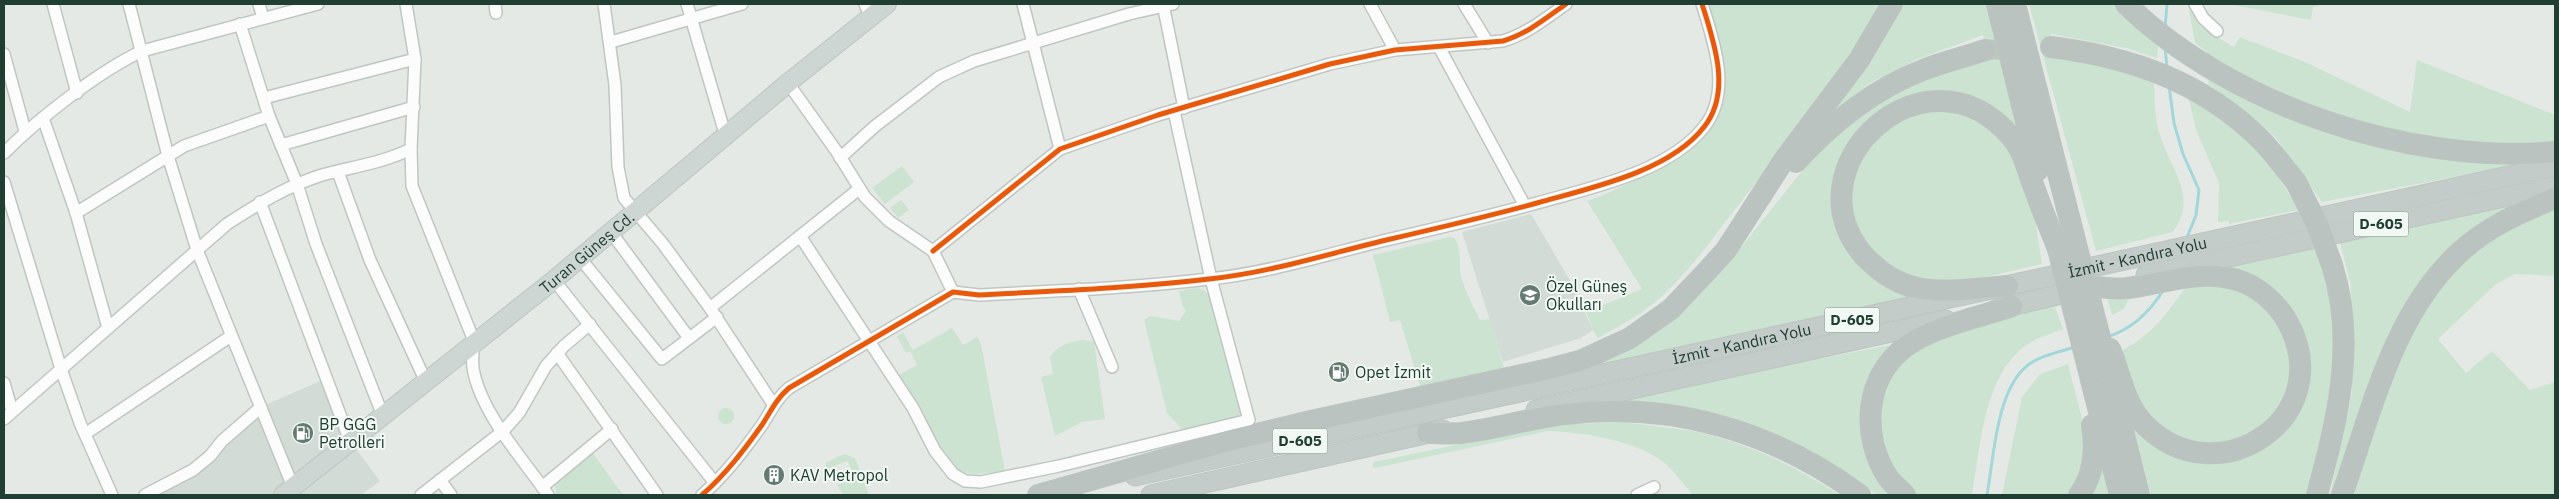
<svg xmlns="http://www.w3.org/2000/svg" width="2559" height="499" font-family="'IBM Plex Sans',sans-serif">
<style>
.built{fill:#d2dbd6}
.green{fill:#cce3d1}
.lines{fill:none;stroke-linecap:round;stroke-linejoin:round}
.stream{stroke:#a3d7d9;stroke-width:3}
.motorway-tunnel{stroke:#bdc7c2;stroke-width:20;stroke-dasharray:20 10;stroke-linecap:butt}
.minor-casing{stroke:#c1c6c3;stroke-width:14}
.primary-casing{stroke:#bcc5c2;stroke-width:20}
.trunk-casing{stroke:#bcc5c2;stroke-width:21}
.motorway-casing{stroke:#bcc5c2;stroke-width:22}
.minor{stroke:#fbfcfb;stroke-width:11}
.primary{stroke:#cdd6d2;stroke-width:18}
.trunk{stroke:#c4ccc9;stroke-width:19}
.motorway{stroke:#bac3c0;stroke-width:20}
.motorway-bridge-casing{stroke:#bcc5c2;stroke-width:22;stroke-linecap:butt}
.motorway-bridge{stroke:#bac3c0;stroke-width:20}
.cycleway-casing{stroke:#f2f9f5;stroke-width:8}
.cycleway{stroke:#e8590c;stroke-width:5}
.labels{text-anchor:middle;stroke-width:4;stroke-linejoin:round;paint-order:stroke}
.shield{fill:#f2f9f5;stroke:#60766d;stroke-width:1}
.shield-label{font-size:15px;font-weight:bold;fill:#213e33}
.street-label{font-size:16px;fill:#213e33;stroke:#f2f9f5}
.poi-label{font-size:16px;fill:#213e33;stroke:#f2f9f5;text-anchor:start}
</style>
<rect width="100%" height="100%" fill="#e4e9e6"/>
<g class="built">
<path d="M1531,214l38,65 24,51 -12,8 -78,24 -41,-130z"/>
<path d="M327,378l23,63 30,40 -19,14h-216l48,-25 68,-63z"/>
</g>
<g class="green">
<path d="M1707,4h174c-43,73 -95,141 -148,208 -27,35 -55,75 -92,101 -14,9 -29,17 -43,25l-5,-8 -7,-18 56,-23 -55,-88c14,-4 26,-11 40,-17 36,-15 74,-31 90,-69z"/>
<path d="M1900,4h86l34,132c-6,-6 -11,-14 -18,-20 -60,-52 -150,-12 -168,61 -2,11 0,24 1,35 3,22 15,44 33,58 11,10 44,19 59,25l-369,79c33,-10 64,-20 94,-38 24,-15 45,-38 64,-59 47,-52 85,-114 139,-160 35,-30 88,-48 130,-67l-2,-15 -65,24 -48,24 -44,34z"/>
<path d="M2029,4h85l44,42 -1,12 -31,-10 -75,-14v21l32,3 71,23c1,19 0,39 7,57 11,33 37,59 12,94l-77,19z"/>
<path d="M2188,4h3l24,32 19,11 6,-10 65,25 105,50 7,-52 138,55v31c-129,2 -236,-27 -348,-91v-3l-12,-9z"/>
<path d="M2228,4h97l-12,3 -2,13z"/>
<path d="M2209,76l92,42 242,42 -221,42 -46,-64 -37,-32 -31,-22z"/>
<path d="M2189,99c51,29 82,59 109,111l-69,14v-3l-11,1 1,-39 -23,-53z"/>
<path d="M1936,110l27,3 23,9 28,31 13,34 9,38 6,39 -73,17 -33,3 -29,-5 -34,-22 -20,-38 -2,-19 3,-20 4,-15 17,-26 27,-21z"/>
<path d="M902,166l12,16 -29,22 -13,-16z"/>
<path d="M901,200l8,10 -11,8 -8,-10z"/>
<path d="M2524,202l-81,54 -108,239h-5l22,-103 -1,-106 -11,-43z"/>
<path d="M2555,207v69l-40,-2 -19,10 -58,55 28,34 26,-22 38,39 25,-8v113h-201l47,-143 32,-60 40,-41 36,-23z"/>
<path d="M1449,237l5,1c9,11 4,25 7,38 4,15 12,30 19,44l10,-1 15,52 -84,18 -21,-69 -10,2 -17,-67z"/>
<path d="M2314,249c42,73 12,170 -5,246h-158l-20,-77c17,15 35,37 58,41 63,14 123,-31 120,-97 0,-14 -4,-31 -12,-43 -6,-9 -66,-43 -80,-52z"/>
<path d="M2189,282l39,1 38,21 22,33 4,43 -16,35 -36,27 -49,3 -43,-26 -17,-25 -10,-43c33,-17 47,-39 68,-69z"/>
<path d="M1196,288l6,1 7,6 31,117 -2,5 -7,3 -43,9 -7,-1 -14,-15 -23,-93 6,-4 29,5 7,-10 -4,-6 -3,-14z"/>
<path d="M2131,295l-7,14 -12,6 -5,-18z"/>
<path d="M2054,304l9,25c-11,4 -23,8 -32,13 -48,29 -50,104 -59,153h-55l-13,-12 -17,-28 -7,-21v-41l23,-37 45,-23z"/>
<path d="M952,328l11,17 14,-8 4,7 24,127c-14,1 -32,6 -46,0 -20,-9 -27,-44 -37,-61 -7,-12 -18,-22 -27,-33l22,-12 -7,-14 -4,2 -9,-16 6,-5 10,18z"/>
<path d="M1084,340l10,2 11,77 -23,3 -27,14 -14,-59 12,-3 -3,-18c10,-11 19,-15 34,-16z"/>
<path d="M1896,344c-9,17 -28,43 -34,60 -10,32 16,66 32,91h-17l-42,-28 -38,-22 -57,-24 -57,-12 -99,-3 72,-16z"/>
<path d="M2068,364l18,70 2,24 -19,37h-67l20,-98 18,-23z"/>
<circle cx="726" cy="416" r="8"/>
<path d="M1622,422c22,3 44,5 65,8 54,10 107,35 152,65h-146c-10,-11 -21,-28 -34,-36 -27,-19 -78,-27 -111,-28l-173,37 -3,-2 2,-4 177,-37z"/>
<path d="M592,452l31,43h-66l-2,-9z"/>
<path d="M844,454l11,4 14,37h-26l-6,-10 19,-8 -9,-16 -20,8 -2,-6z"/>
<path d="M2100,456l10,39h-23z"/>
</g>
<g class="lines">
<g class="stream">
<path d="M2165,28l2,-24"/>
<path d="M2165,47l2,21"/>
<path d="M2169,86l5,37 9,31 16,36 -3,25 -10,25"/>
<path d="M2107,337c26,-8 43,-25 57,-48"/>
<path d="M1987,495c7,-38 9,-105 41,-130 13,-10 32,-13 47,-18"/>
</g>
<path class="motorway-tunnel" d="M1985,50l66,-3"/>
<g class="minor-casing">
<g id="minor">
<path d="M53,4l24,89"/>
<path d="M129,4l39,152 29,94 96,237"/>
<path d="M259,4l4,14"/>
<path d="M406,4l9,55 -4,90 1,37 62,155c-1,9 -2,18 -1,27 7,44 50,91 75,127"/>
<path d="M495,4l1,9"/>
<path d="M604,4l11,81 3,82 6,31 39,46 47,64 63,96"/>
<path d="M687,4l39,133"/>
<path d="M865,4l5,13"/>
<path d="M1023,4l37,145"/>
<path d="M1163,4l21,104"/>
<path d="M1370,4l25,46"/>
<path d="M1464,4l24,39"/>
<path d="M2195,4l8,14 14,13"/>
<path d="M240,24l29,92 28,68 19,60 67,172"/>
<path d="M611,42l131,-38"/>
<path d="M1439,47l86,159"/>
<path d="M4,54l21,77"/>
<path d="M788,83l49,69 28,45 24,24 44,30 20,41"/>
<path d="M264,98l151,-39"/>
<path d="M43,118l33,95 32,115"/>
<path d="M281,145l133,-38"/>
<path d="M4,153c35,-35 94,-81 138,-102l176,-47"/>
<path d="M840,158l34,-31 65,-50 35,-16 155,-47 44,-10"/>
<path d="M338,172l32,88 56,122"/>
<path d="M4,182l57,187 19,54 32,72"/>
<path d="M260,202l90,239"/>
<path d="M76,213l108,-67 85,-30"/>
<path d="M611,232l78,106"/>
<path d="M800,236l113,172 22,43 18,23 12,7 16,1 78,-16 190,-46 -38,-141 -37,-168"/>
<path d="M933,251l127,-102 98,-34 172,-51 65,-14 108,-9c24,-7 43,-23 63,-37"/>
<path d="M580,258l82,101 55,-42"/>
<path d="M554,280l161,203"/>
<path d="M1079,289l33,78"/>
<path d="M710,308l149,-119"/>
<path d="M557,353l100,142"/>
<path d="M4,383l8,28"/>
<path d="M4,419l223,-195c31,-20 60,-38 95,-49 30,-8 60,-12 89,-26"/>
<path d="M85,434l146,-98"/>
<path d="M440,480l11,15"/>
<path d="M542,487l70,-58"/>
<path d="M145,495l48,-25 17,-14 12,-15 39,-34"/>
<path d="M421,495l82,-64 16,-18 27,-47 18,-20 26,-22"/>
<path d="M702,495c24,-21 42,-45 60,-70 9,-14 14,-26 27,-37l164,-96 26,3c76,-4 154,-7 230,-16 58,-6 116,-24 173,-38 52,-12 104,-24 155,-38 53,-15 132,-31 167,-76 28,-35 10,-85 -2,-123"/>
<path d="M1637,495l17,-8"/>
</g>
</g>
<g class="primary-casing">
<g id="primary">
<path id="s1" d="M283,495l271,-215 234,-197 99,-79"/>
</g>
</g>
<g class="trunk-casing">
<g id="trunk">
<path d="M2146,275l409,-89"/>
<path d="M1997,309l86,-20"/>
<path d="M1536,410l410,-90"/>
<path id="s2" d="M1135,476l1420,-310"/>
<path d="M1151,495l292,-65"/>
</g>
</g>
<g class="motorway-casing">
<g id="motorway">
<path d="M1997,4l41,166"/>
<path d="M2015,4l61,240"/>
<path d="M2126,4c105,102 284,161 429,148"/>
<path d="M2051,47c80,10 152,35 210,93 13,13 23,28 35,42"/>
<path d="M1796,162c34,-38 79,-74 127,-92 20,-8 42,-13 62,-20"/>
<path d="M2008,286c-29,2 -62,8 -91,2 -20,-4 -37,-16 -51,-30 -82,-90 61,-222 146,-120 12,14 16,35 23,52 7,20 15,39 23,59"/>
<path d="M2093,287c11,0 24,3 34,1 40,-5 76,-21 116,-6 18,7 35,23 44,39 54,96 -70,178 -143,103 -20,-21 -23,-49 -34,-75"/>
<path d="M2088,368l32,127"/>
<path d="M2112,386l27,109"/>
<path d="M1427,433c11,0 23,1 34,0 35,-4 69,-15 104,-19 107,-13 210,18 295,81"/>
<path d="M1038,495l190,-54 83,-20 238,-52 31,-8 50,-23 41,-29 37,-39 18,-20 58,-90 75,-100 33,-56"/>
<path d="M1905,495c-5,-5 -11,-10 -16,-16 -29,-42 -25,-104 19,-134 27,-19 72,-28 104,-39"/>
<path d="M2079,495c15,-19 17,-47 13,-70"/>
<path d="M2317,495c20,-75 40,-152 15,-230"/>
<path d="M2342,495c30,-83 50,-181 118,-243 27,-25 61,-40 95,-54"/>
</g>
</g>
<use href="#minor" class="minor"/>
<use href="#primary" class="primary"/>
<use href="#trunk" class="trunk"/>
<use href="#motorway" class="motorway"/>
<g class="motorway-bridge-casing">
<g id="motorway-bridge">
<path d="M2296,182l21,42 15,41"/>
<path d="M2076,244l33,129"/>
<path d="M2058,249l30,119"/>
</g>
</g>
<use href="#motorway-bridge" class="motorway-bridge"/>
<g class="cycleway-casing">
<g id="cycleway">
<path d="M933,251l127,-102 98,-34 172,-51 65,-14 108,-9c24,-7 43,-23 63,-37"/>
<path d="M702,495c24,-21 42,-45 60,-70 9,-14 14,-26 27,-37l164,-96 26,3c76,-4 154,-7 230,-16 58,-6 116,-24 173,-38 52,-12 104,-24 155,-38 53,-15 132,-31 167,-76 28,-35 10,-85 -2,-123"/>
</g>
</g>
<use href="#cycleway" class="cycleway"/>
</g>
<defs>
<g id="school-disc" transform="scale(1.125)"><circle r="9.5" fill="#657a72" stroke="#f2f9f5"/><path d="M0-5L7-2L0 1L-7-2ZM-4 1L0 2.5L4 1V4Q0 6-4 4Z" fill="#fff"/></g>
<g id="fuel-disc" transform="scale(1.125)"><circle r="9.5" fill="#657a72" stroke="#f2f9f5"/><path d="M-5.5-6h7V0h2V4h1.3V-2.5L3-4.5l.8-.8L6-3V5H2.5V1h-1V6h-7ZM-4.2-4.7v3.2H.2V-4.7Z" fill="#fff"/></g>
<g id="building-disc" transform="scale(1.125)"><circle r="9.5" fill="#657a72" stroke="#f2f9f5"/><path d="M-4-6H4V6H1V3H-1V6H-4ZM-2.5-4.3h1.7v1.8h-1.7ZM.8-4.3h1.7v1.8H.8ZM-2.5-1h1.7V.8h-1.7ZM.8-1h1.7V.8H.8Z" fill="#fff"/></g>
</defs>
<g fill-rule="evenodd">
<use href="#school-disc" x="1530" y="295"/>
<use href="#fuel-disc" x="1339" y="372"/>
<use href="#fuel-disc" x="303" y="433"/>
<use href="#building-disc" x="774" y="475"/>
</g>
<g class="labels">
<g class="shield">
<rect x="2353.5" y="211.5" width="55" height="25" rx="4"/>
<rect x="1824.5" y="307.5" width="55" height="25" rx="4"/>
<rect x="1272.5" y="428.5" width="55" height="25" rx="4"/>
</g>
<g class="shield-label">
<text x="2381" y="229">D-605</text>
<text x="1852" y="325">D-605</text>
<text x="1300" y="446">D-605</text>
</g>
<g class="street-label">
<text dy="6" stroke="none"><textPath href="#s1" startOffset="389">Turan Güneş Cd.</textPath></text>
<text dy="6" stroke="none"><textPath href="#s2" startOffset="1026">İzmit - Kandıra Yolu</textPath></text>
<text dy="6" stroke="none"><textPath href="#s2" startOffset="621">İzmit - Kandıra Yolu</textPath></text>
</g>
<g class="poi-label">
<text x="1546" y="292">Özel Güneş<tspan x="1546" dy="18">Okulları</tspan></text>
<text x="1355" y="378">Opet İzmit</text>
<text x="319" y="430">BP GGG<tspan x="319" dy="18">Petrolleri</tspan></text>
<text x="790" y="481">KAV Metropol</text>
</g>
</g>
<rect width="2559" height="499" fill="none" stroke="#213e33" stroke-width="10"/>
</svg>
